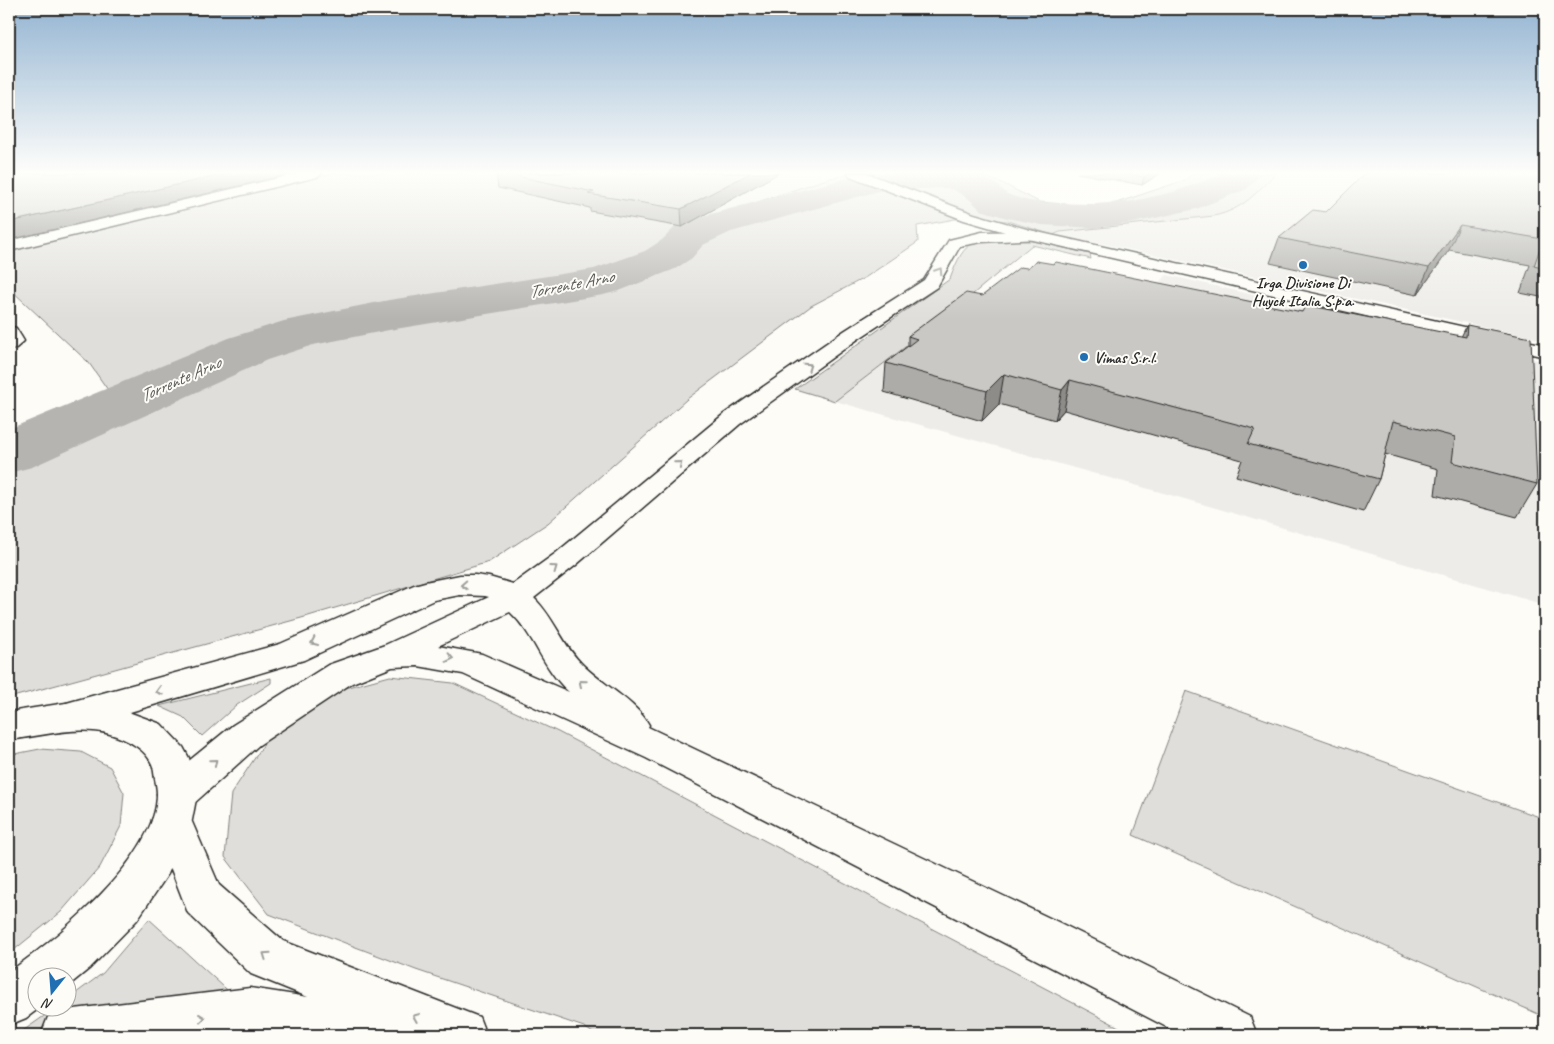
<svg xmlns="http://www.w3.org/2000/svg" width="1554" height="1044" font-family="Caveat,sans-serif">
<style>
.built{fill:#edece8}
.green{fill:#dfdeda;stroke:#858482}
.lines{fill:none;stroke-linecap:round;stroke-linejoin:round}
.river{fill:#b5b4b1;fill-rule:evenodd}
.minor-casing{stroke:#2b2b2b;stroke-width:3}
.tertiary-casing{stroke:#2b2b2b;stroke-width:3}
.trunk-casing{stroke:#2b2b2b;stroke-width:3}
.minor{fill:#fdfcf7;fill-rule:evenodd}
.tertiary{fill:#fdfcf7;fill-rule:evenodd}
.trunk{fill:#fdfcf7;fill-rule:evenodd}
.wall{fill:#adaca9;stroke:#2b2b2b}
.shaded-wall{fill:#8d8c89;stroke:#2b2b2b}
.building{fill:#c9c8c4;stroke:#2b2b2b}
.oneway{stroke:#9e9e9b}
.poi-dot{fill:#1f6fb2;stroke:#fdfcf7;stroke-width:2}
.labels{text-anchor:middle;stroke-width:4;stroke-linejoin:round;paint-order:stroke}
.far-poi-label{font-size:16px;font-weight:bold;fill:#2b2b2b;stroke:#fdfcf7}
.far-water-label{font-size:18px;font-style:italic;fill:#5b5b5a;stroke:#fdfcf7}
</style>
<rect width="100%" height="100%" fill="#fdfcf7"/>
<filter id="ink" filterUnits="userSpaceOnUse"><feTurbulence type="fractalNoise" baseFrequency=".02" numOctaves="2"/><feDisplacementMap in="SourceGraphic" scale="10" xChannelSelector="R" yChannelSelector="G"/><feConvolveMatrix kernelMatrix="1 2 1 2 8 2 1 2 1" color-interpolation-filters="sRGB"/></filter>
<g filter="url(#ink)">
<g class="built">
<path d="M546,173h274l10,5 -148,49 -184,-39z"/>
<path d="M1276,173h80l21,3 3,-3h165v167l-441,-96 -51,-9 6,-3 155,-16 14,-4 16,-8z"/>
<path d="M1167,275l378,87v243l-353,-104 -357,-100 126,-97 141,35z"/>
</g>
<g class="green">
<path d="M336,173h210l-46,15 182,39 148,-49 26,-5h116l28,9 39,20 65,5 81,-27 9,-7h82c-21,21 -32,36 -62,43l-154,16 -7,3 -45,-14 -53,-2 -38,7 1,16 -52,35 -55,29 -124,93 -139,124 -59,39 -184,55 -296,81v-236l256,-112 -18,-6 -132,56 -26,-37 -80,-75v-37z"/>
<path d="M1015,240l24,2 51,12 1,5 -59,-14 -71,59 -126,97 -40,-12 155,-110c16,-43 22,-38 65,-39z"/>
<path d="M390,676l63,7 105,49 576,303h-538l-12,-8 -168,-57 -147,-56 -44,-57 6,-63 35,-53 72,-51z"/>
<path d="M271,678v5l-34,22 -35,31 -19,-19 -24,-11z"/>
<path d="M1186,691l359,128v198l-412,-182z"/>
<path d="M40,749l41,3 29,15 14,26 -3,33 -21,41 -39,45 -52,42v-199z"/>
<path d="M149,919l97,88 -67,17 -73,11h-89l40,-28 11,-1v-7l35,-26z"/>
</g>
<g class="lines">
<path class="river" d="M866,173h106l23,10 12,11 18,6 17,3 53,1 38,-3 40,-9 52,-19h37l-15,16 -51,20 -63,14 -38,5 -53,-3 -35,-7 -26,-8 -12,-11 -15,-9 -8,-2 -67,3 -148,41 -28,13 -11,13 -17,11 -56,22 -16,4 -214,35 -76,15 -46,15 -235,107 -23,6v-44l220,-91 55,-17 105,-21 205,-31 51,-18 17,-11 13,-13 28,-11z"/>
<g class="minor-casing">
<g id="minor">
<path d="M300,173h23l-6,4 -308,74v-10z"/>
<path d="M1034,231l5,2 3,3 -3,3 -57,3 -22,4 -23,41 -79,52 -118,85 -164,141 -42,33c20,19 28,46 47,65 20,21 55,38 68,62l-1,2 410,195 192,95 7,18h-75l-536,-277 -183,-84 -45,-8 -26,1 -40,16 -93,62 -68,61 -14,4 -14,-4 -6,-12 6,-12 70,-57 95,-60 57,-20 104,-48 -4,-1 -25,-1 -26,5 -130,60 -234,70 -13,-4 -5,-10 5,-10 13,-4 210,-58 134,-59 11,-3 35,-7h15l14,2 24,7 43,-31 168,-139 120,-83 80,-51 25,-40 33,-8zM510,612c25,23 32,56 59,80l-87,-38 -44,-8z"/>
<path d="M9,326l7,2 8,13 -8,7 -7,2z"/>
</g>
</g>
<g class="tertiary-casing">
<g id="tertiary">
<path d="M848,173h18l108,41 63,18 508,113v12l-516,-118 -65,-19 -114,-44z"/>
<path d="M66,703l46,3 49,18 22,23 6,11 8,36 -5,26 -24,54 -31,46 -47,48 -22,18v-10h-30v30h4l-16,12 -17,7v-53c47,-33 148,-114 148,-178 0,-5 -1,-10 -2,-15 -1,-5 -1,-11 -3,-15 -7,-16 -26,-25 -42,-30 -31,-9 -70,2 -101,6v-28z"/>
</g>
</g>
<g class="trunk-casing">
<path id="trunk" d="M172,803l14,5 33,77 64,56 196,76 7,18h-85l-5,-2 1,2h-356l7,-18 18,-7 184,-22 58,9 -57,-23 -63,-61 -36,-93 6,-12z"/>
</g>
<use href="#minor" class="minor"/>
<use href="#tertiary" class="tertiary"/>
<use href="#trunk" class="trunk"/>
</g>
<g class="wall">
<path d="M496,173h283l-97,54 -92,-16v-3l-92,-20z"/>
<path d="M1077,173h84l-19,12z"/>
<path d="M1545,173v125l-25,-5 10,-28 -81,-15 -32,45 -147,-32 9,-25 47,-26z"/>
<path d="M982,296l320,16 159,25 6,-12 70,159 -20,33 -82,-22 3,-26 -53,-15 -6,25 -16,33 -127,-36 6,-16 -178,-50 -9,10 -56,-16 -17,17 -98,-29 2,-29 22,-17v-10z"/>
</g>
<g class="shaded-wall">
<path d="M230,173h64l-285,67v-18z"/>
<path d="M750,173h29l-97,54 -1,-18z"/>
<path d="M1151,173h10l-19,12 2,-8z"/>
<path d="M1460,225l-11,25 -32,45 12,-27z"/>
<path d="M1004,374l-5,30 -17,17 5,-30z"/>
<path d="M1070,380l-6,30 -9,10 7,-30z"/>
</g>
<g class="building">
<path d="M9,173h221l-221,49z"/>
<path d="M501,173h249l-69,36 -93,-15 6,-2z"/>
<path d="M1120,173h31l-7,4z"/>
<path d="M1365,173h180v96l-11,-3 9,-27 -83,-14 -31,43 -150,-30 34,-28 13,2z"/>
<path d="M1036,261l18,3 2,-2 246,50 4,-7 160,32 1,-12 64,13 6,146 -85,-22 3,-25 -62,-16 -14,58 -131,-35 7,-15 -185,-49 -8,10 -58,-16 -17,17 -101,-28 31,-24 -9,-3 58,-43 16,3 38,-29 7,1z"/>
</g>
<defs><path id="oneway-chevron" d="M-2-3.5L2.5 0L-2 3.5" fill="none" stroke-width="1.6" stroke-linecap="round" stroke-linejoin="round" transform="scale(1.25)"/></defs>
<g class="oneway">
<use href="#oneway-chevron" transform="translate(939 271) rotate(-57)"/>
<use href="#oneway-chevron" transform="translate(808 366) rotate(-35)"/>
<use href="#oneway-chevron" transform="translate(679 464) rotate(-40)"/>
<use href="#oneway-chevron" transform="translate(554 568) rotate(-36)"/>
<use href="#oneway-chevron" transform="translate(464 585) rotate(177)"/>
<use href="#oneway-chevron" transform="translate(314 642) rotate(155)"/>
<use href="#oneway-chevron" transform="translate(450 658) rotate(12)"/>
<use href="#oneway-chevron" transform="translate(582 683) rotate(-140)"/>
<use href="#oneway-chevron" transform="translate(159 691) rotate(164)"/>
<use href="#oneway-chevron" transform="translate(214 762) rotate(-40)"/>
<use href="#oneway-chevron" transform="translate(266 955) rotate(-145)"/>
<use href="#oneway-chevron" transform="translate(416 1017) rotate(-158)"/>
<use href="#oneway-chevron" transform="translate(202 1018) rotate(-7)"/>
</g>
</g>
<linearGradient id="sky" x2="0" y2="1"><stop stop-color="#93b4d2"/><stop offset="0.54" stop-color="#fefefb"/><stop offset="1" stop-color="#fefefb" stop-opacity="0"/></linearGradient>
<rect width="1554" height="319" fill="url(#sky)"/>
<g class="poi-dot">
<circle cx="1303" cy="265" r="5"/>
<circle cx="1084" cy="357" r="5"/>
</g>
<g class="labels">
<g class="far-poi-label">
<text x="1303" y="288">Irga Divisione Di<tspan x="1303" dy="18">Huyck Italia S.p.a.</tspan></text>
<text x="1094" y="363" text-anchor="start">Vimas S.r.l.</text>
</g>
<g class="far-water-label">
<text transform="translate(571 284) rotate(-11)" y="6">Torrente Arno</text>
<text transform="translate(180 379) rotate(-24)" y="6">Torrente Arno</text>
</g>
</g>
<rect width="1554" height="1044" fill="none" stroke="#fdfcf7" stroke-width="30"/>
<rect x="15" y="15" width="1524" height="1014" fill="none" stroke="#2b2b2b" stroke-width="2" filter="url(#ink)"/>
<g transform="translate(52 992) rotate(197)"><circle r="24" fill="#fdfcf7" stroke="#a9a8a5"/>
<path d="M0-4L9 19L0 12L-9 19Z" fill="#1f6fb2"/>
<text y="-8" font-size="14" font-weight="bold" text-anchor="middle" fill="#2b2b2b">N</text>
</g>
</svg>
